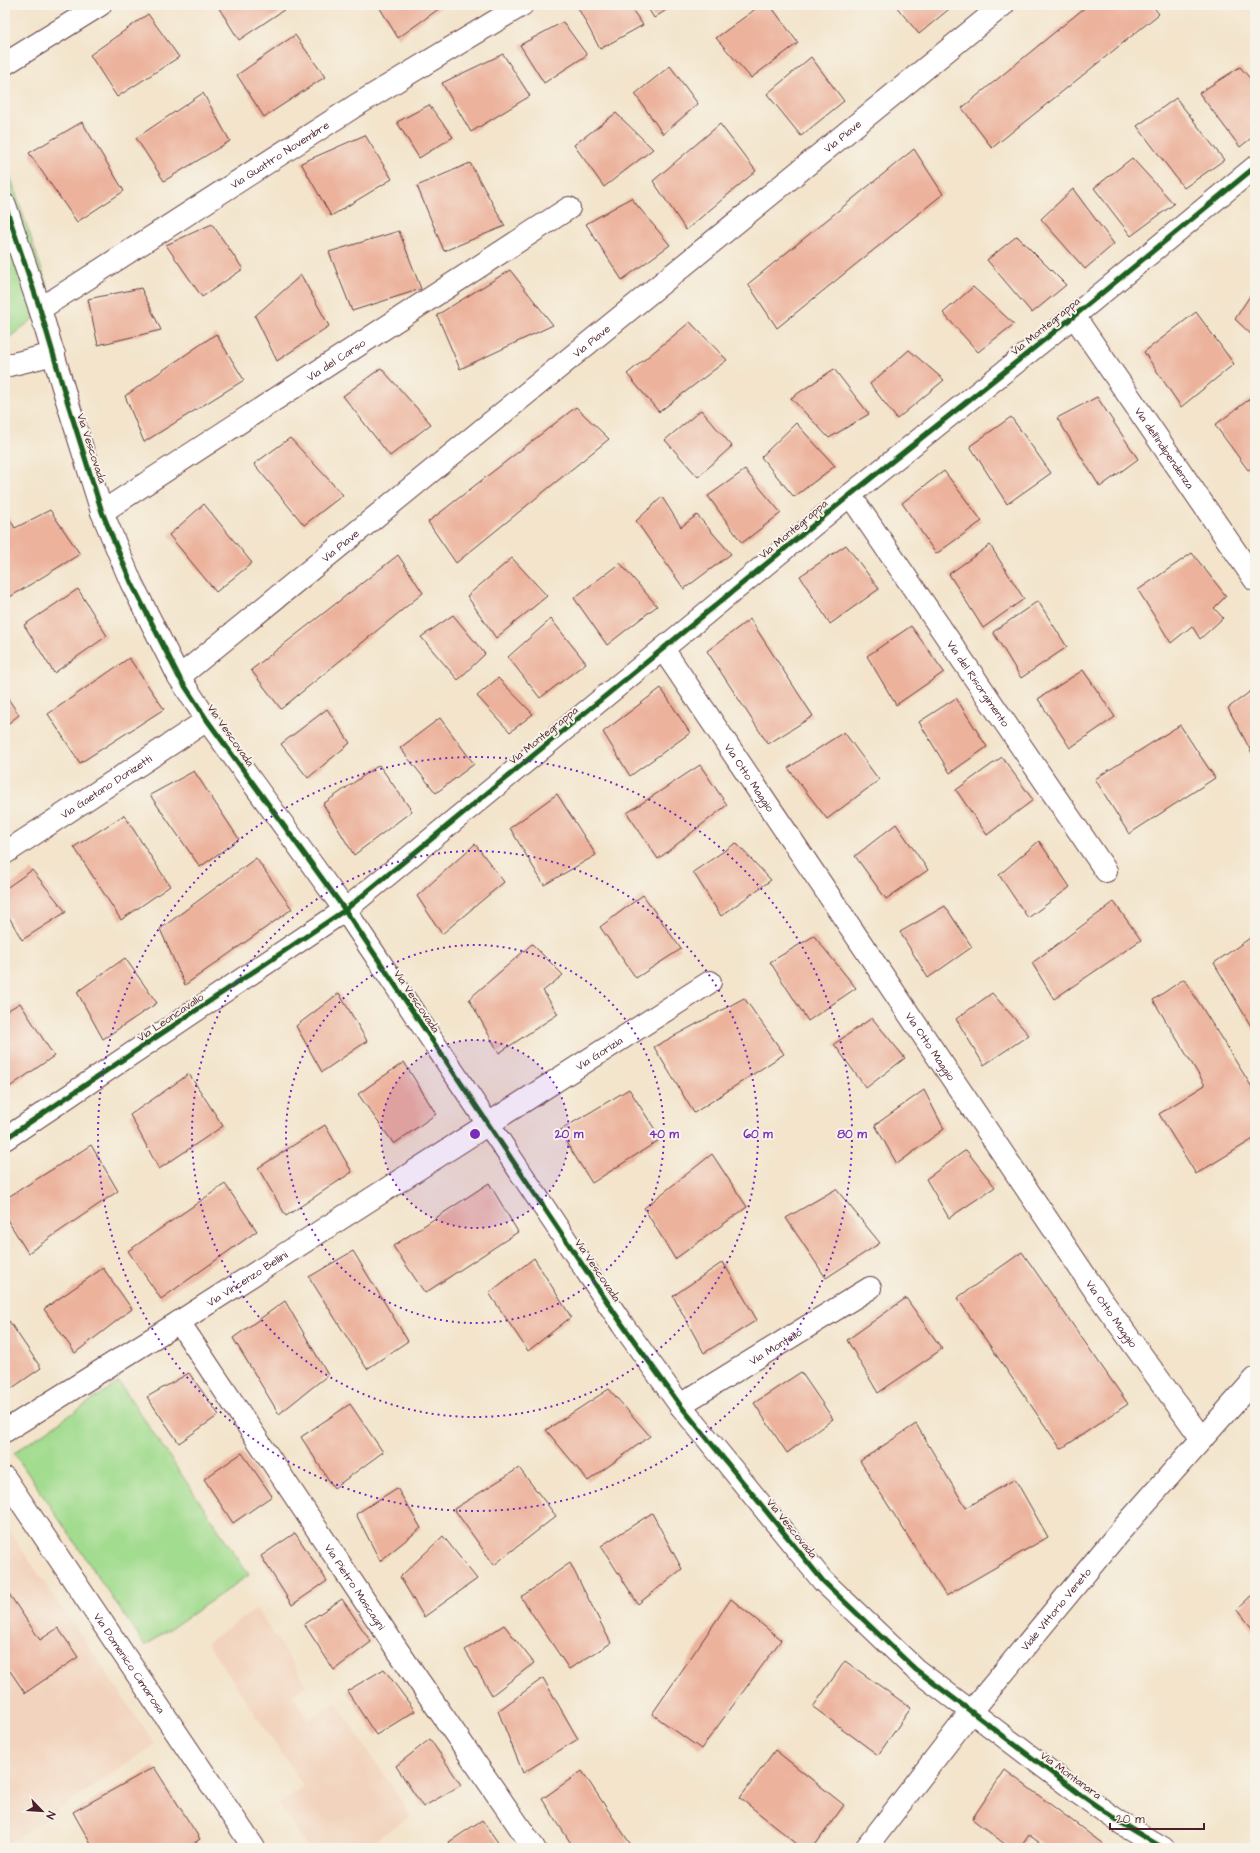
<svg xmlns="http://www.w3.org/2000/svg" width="1260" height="1853" font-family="'Architects Daughter',sans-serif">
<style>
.built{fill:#f2d4be}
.green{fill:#a2dc8f;stroke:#767e5d}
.building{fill:#ecb29c}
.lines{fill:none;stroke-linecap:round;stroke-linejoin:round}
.minor-casing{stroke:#633d43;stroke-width:24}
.minor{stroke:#fff;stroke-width:22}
.cycleway-casing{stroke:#f7f3e8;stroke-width:8}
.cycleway{stroke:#1b5e20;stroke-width:5}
.ring{fill:none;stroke:#7b2cbf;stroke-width:2;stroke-dasharray:2 4}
.labels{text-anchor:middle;stroke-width:4;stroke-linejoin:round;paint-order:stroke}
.street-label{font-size:11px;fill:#4a1f2b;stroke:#f7f3e8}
.centre{fill:#7b2cbf;stroke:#f7f3e8;stroke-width:2}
.ring-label{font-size:12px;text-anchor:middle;font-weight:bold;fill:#7b2cbf;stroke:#f7f3e8;stroke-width:4;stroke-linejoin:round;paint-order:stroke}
</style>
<rect width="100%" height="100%" fill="#f7f3e8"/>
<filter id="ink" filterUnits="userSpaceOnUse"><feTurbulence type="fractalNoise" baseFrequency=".025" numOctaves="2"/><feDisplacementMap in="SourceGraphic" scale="8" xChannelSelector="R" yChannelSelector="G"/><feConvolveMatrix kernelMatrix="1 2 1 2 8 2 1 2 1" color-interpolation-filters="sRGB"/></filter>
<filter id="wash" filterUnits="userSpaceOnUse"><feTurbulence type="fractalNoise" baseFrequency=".012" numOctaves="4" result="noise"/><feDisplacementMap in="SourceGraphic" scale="16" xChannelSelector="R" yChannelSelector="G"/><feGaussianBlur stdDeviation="0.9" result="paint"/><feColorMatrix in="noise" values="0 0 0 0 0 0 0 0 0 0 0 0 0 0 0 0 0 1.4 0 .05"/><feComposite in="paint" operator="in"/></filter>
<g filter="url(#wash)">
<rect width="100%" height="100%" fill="#f3e4cb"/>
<g class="built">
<path d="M5,1525l150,219 -150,103z"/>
<path d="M257,1609l50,76 -15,10 16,25 28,-18 75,114 -35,23 6,9h-74l-29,-45 25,-16 -97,-145z"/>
</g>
<g class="green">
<path d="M5,161l48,142 -48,38z"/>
<path d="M119,1382l130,193 -104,71 -131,-193z"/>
</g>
<g id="blocks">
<g class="building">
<path d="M217,5h70l1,2 -49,33z"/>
<path d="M378,5h60l2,3 -42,30z"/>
<path d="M579,5h50l14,20 -43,24 -23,-43z"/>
<path d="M646,5h28l-20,13z"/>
<path d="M761,5h9l28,38 -47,35 -35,-40z"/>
<path d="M895,5h59l-35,29z"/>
<path d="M1088,5h64l7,9 -167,134 -30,-40z"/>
<path d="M148,14l31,43 -62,40 -27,-42z"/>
<path d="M563,22l24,33 -43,28 -24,-38z"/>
<path d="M295,35l30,42 -61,40 -27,-42z"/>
<path d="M503,54l27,42 -59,36 -29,-49z"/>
<path d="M811,57l33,44 -43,35 -34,-42z"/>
<path d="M670,66l28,38 -35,30 -28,-40z"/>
<path d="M1240,67l15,17v51l-15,12 -41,-54z"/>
<path d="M203,93l27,48 -66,40 -28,-43z"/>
<path d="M1176,98l48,62 -40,28 -47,-62z"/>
<path d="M429,105l24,32 -34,21 -22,-36z"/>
<path d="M616,113l37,36 -49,38 -30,-42z"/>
<path d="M82,122l42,69 -47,31 -48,-69z"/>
<path d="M720,124l36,47 -70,59 -33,-49z"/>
<path d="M365,135l27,44 -61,37 -30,-53z"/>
<path d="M914,149l29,45 -166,134 -29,-44z"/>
<path d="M1132,158l42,46 -43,32 -37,-48z"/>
<path d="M470,163l35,63 -61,25 -27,-65z"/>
<path d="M1073,189l41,55 -29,25 -44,-50z"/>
<path d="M631,198l39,47 -48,35 -36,-56z"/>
<path d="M212,224l31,45 -41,28 -36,-52z"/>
<path d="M399,231l22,58 -69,22 -23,-59z"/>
<path d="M1017,236l49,49 -34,28 -45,-53z"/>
<path d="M510,270l43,55 -93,44 -23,-54z"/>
<path d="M301,275l28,51 -52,35 -22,-45z"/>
<path d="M973,287l41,37 -36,28 -35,-39z"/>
<path d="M141,288l20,42 -63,15 -10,-46z"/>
<path d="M1255,288v50l-20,-19z"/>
<path d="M1196,312l38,52 -53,43 -37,-55z"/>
<path d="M690,322l37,38 -68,52 -32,-38z"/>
<path d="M216,334l28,46 -100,62 -19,-46z"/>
<path d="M909,350l35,30 -47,39 -27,-35z"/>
<path d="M381,368l50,56 -41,32 -47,-60z"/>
<path d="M834,369l35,45 -40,24 -38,-40z"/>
<path d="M1255,395v71l-7,4 -33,-45z"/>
<path d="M1097,397l41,62 -38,28 -43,-69z"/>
<path d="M576,407l33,32 -153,124 -28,-41z"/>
<path d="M701,410l31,36 -34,31 -33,-37z"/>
<path d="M1011,417l40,56 -44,31 -37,-58z"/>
<path d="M796,423l39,43 -41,31 -33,-40z"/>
<path d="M290,438l53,57 -39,30 -50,-61z"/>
<path d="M745,470l36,43 -39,30 -34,-47z"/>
<path d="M944,471l38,50 -46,33 -34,-51z"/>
<path d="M662,497l19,30 16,-12 34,39 -47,35 -48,-68z"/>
<path d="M204,504l48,59 -36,29 -47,-57z"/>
<path d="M50,510l30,44 -75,46v-88l10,16z"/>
<path d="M846,545l33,44 -49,35 -30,-48z"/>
<path d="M990,545l34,54 -41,29 -34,-54z"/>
<path d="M1192,553l34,43 -12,12 9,10 -23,21 -8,-13 -21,17 -33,-53z"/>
<path d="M398,555l25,38 -142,116 -30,-39z"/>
<path d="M512,558l35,38 -51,42 -29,-42z"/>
<path d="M620,563l37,43 -50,39 -33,-47z"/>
<path d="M78,589l29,47 -53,37 -30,-48z"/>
<path d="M1038,601l29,46 -46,31 -28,-46z"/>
<path d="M453,615l32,39 -27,26 -37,-43z"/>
<path d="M551,619l35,44 -46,35 -32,-41z"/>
<path d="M750,619l63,97 -45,28 -61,-93z"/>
<path d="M911,626l33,46 -48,33 -29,-49z"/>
<path d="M129,658l35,51 -84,54 -32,-49z"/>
<path d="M1083,670l32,47 -45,31 -32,-49z"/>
<path d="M498,678l35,36 -23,18 -33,-36z"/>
<path d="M661,688l29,45 -60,43 -27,-44z"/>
<path d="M1255,688v66l-2,1 -25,-47z"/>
<path d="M5,694l14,21 -14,11z"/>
<path d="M956,698l31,49 -37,26 -31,-51z"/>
<path d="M327,709l23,34 -42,35 -27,-34z"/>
<path d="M440,718l34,46 -38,29 -36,-45z"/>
<path d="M1180,725l35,53 -86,56 -34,-55z"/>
<path d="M844,732l35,48 -52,39 -39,-51z"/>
<path d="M1002,757l31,43 -46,35 -31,-45z"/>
<path d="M379,765l33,46 -58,44 -31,-51z"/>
<path d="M700,765l27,40 -69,54 -31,-46z"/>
<path d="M194,771l45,68 -39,28 -50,-72z"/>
<path d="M557,794l39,61 -52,30 -34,-57z"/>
<path d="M124,815l46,71 -49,34 -47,-73z"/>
<path d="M896,824l32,46 -42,29 -31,-43z"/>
<path d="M1039,841l31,46 -42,31 -29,-43z"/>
<path d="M736,843l35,37 -50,36 -28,-44z"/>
<path d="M475,844l29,38 -62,52 -25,-38z"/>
<path d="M256,858l36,51 -107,76 -25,-56z"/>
<path d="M32,870l34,42 -44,28 -17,-30v-21z"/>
<path d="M643,895l38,54 -45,29 -36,-51z"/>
<path d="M1114,902l27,38 -87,59 -22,-36z"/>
<path d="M945,906l27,41 -44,31 -28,-46z"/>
<path d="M814,936l42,52 -48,33 -38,-59z"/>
<path d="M1253,936l2,4v93l-41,-70z"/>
<path d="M532,944l31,31 -20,16 15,23 -59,39 -30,-54z"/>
<path d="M125,958l32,45 -54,36 -26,-47z"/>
<path d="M1184,979l71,113v46l-59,36 -37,-60 46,-29 -52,-85z"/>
<path d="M339,993l28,48 -45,31 -26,-46z"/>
<path d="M992,993l37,42 -45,30 -28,-46z"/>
<path d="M744,998l40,56 -90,59 -40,-66z"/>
<path d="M20,1003l34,53 -46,32 -3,-5v-71z"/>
<path d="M872,1018l33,40 -39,30 -32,-44z"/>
<path d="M404,1062l32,52 -42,30 -36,-50z"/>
<path d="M189,1074l34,52 -64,43 -29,-54z"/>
<path d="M629,1089l32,50 -69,44 -33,-52z"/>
<path d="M924,1090l20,39 -47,35 -22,-39z"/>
<path d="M325,1125l27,47 -66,44 -28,-48z"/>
<path d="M91,1145l27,46 -90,62 -23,-37v-17z"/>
<path d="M966,1150l29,37 -46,31 -23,-39z"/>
<path d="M712,1154l35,53 -72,52 -31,-51z"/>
<path d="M489,1183l29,49 -93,61 -32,-47z"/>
<path d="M225,1184l32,47 -96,68 -33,-48z"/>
<path d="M836,1189l44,54 -54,35 -40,-60z"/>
<path d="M353,1251l55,90 -41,28 -58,-92z"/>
<path d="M1022,1252l106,152 -67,45 -104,-151z"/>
<path d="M534,1258l37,59 -43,34 -39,-58z"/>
<path d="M723,1262l34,58 -53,33 -31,-57z"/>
<path d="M103,1268l29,41 -57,44 -31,-44z"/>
<path d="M906,1298l36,51 -64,44 -31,-53z"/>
<path d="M285,1301l43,74 -49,39 -46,-76z"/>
<path d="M9,1321l32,47 -36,25v-69z"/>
<path d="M801,1372l32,47 -46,34 -33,-50z"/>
<path d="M189,1373l30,42 -40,28 -32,-46z"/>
<path d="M609,1389l41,47 -62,45 -42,-51z"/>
<path d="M350,1404l33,48 -49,36 -33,-51z"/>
<path d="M916,1424l50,84 49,-29 33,58 -102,59 -86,-135z"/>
<path d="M242,1453l30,43 -39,27 -29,-44z"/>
<path d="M519,1468l37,48 -62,49 -40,-56z"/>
<path d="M397,1488l24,40 -41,33 -24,-47z"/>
<path d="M652,1513l30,56 -44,35 -37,-58z"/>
<path d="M295,1533l32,48 -35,24 -31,-49z"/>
<path d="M443,1536l34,43 -53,38 -24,-40z"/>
<path d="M570,1563l41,80 -42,26 -48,-72z"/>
<path d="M5,1588l35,52 18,-12 20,29 -53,36 -15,-22 -5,4z"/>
<path d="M1255,1592v40l-18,-23z"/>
<path d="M342,1599l29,43 -37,28 -30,-46z"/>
<path d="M731,1599l50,41 -80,109 -49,-35z"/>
<path d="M504,1625l30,38 -42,32 -27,-45z"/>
<path d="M845,1661l66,47 -33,47 -65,-48z"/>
<path d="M384,1669l31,42 -39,24 -29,-44z"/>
<path d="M543,1678l35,61 -55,34 -25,-62z"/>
<path d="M430,1739l31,46 -38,22 -27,-41z"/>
<path d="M775,1750l69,55 -31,43h-11l-62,-50z"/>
<path d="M154,1767l46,72 -13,9h-94l-20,-36z"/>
<path d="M1005,1770l98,74 -2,4h-54l-18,-13 -9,13h-10l-38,-29z"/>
<path d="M582,1771l51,77h-59l-32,-49z"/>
<path d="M482,1820l20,28h-50l-3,-6z"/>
</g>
</g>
</g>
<g filter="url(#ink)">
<use href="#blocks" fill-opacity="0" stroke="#633d43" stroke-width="1"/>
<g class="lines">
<g class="minor-casing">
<g id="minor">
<path d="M5,64l95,-59"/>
<path d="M5,205l35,104 25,85 37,118 29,70 48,95 28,43 138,190 277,414 58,81 143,176 92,88 166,126 43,30 39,23"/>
<path id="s1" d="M40,309l315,-203 167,-101"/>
<path id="s2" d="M1074,316l181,264"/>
<path d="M5,366l49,-12"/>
<path id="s3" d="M850,495l256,376"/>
<path id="s4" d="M102,512l467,-304"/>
<path id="s5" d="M663,649l435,646 104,144"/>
<path id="s6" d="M179,677l824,-672"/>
<path id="s7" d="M5,853l202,-133"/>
<path d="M5,1139l340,-229 505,-415 224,-179 181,-149"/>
<path id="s8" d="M179,1322l215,323 140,203"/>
<path id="s9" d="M680,1405l190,-117"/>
<path id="s10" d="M5,1431l174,-109 531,-340"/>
<path id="s11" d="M5,1478l249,370"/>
<path id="s12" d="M866,1848l105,-136 145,-176 139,-157"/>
</g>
</g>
<use href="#minor" class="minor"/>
<g class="cycleway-casing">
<g id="cycleway">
<path d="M5,205l35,104 25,85 37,118 29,70 48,95 28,43 138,190 277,414 58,81 143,176 92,88 166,126 43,30 39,23"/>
<path d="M5,1139l340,-229 505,-415 224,-179 181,-149"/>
</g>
</g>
<use href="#cycleway" class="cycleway"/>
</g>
</g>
<circle cx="475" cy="1134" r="94" fill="#7b2cbf" fill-opacity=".12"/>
<g class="ring">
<circle cx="475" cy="1134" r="94"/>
<circle cx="475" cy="1134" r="189"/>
<circle cx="475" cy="1134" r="283"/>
<circle cx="475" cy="1134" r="377"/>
</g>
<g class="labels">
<g class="street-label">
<text dy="4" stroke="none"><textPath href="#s6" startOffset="856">Via Piave</textPath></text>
<text dy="4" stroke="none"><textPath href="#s1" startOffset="285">Via Quattro Novembre</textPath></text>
<text transform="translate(1045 326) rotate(-39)" y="4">Via Montegrappa</text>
<text dy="4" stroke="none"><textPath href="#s6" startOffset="532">Via Piave</textPath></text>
<text dy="4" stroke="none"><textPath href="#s4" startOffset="279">Via del Carso</textPath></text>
<text transform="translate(92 448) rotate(72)" y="4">Via Vescovada</text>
<text dy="4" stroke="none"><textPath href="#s2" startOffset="160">Via dell'Indipendenza</textPath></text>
<text transform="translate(793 529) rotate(-40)" y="4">Via Montegrappa</text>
<text dy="4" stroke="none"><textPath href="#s6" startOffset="208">Via Piave</textPath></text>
<text dy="4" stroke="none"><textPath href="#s3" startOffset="228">Via del Risorgimento</textPath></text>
<text transform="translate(231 735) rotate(55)" y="4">Via Vescovada</text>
<text transform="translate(543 735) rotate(-39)" y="4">Via Montegrappa</text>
<text dy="4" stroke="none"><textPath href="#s5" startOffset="155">Via Otto Maggio</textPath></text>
<text dy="4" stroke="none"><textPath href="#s7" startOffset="121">Via Gaetano Donizetti</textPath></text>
<text transform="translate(417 1001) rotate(56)" y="4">Via Vescovada</text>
<text transform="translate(170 1017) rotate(-34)" y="4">Via Leoncavallo</text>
<text dy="4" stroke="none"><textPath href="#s5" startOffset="479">Via Otto Maggio</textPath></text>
<text dy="4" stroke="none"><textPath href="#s10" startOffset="704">Via Gorizia</textPath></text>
<text transform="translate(598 1270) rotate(56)" y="4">Via Vescovada</text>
<text dy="4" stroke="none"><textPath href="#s10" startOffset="286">Via Vincenzo Bellini</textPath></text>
<text dy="4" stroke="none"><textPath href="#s5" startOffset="802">Via Otto Maggio</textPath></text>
<text dy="4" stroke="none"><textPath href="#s9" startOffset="112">Via Montello</textPath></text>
<text transform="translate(792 1528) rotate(51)" y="4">Via Vescovada</text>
<text dy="4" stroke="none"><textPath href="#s8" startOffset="318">Via Pietro Mascagni</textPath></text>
<text dy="4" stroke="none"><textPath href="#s12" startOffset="305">Viale Vittorio Veneto</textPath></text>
<text dy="4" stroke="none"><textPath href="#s11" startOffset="223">Via Domenico Cimarosa</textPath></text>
<text transform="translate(1071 1775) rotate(36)" y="4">Via Montanara</text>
</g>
</g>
<circle cx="475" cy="1134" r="6" class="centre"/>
<g class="ring-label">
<text x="569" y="1138">20 m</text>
<text x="664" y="1138">40 m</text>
<text x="758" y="1138">60 m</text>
<text x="852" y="1138">80 m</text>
</g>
<rect width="1260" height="1853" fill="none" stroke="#f7f3e8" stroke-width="20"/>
<g transform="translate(42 1811) rotate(115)" stroke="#f7f3e8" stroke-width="3" paint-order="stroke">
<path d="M0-3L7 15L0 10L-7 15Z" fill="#4a1f2b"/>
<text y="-6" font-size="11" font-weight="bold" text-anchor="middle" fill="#4a1f2b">N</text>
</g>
<path d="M1110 1823v6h94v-6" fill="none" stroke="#4a1f2b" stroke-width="2"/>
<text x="1116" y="1823" font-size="12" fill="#4a1f2b" stroke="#f7f3e8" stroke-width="3" paint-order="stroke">20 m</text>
</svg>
